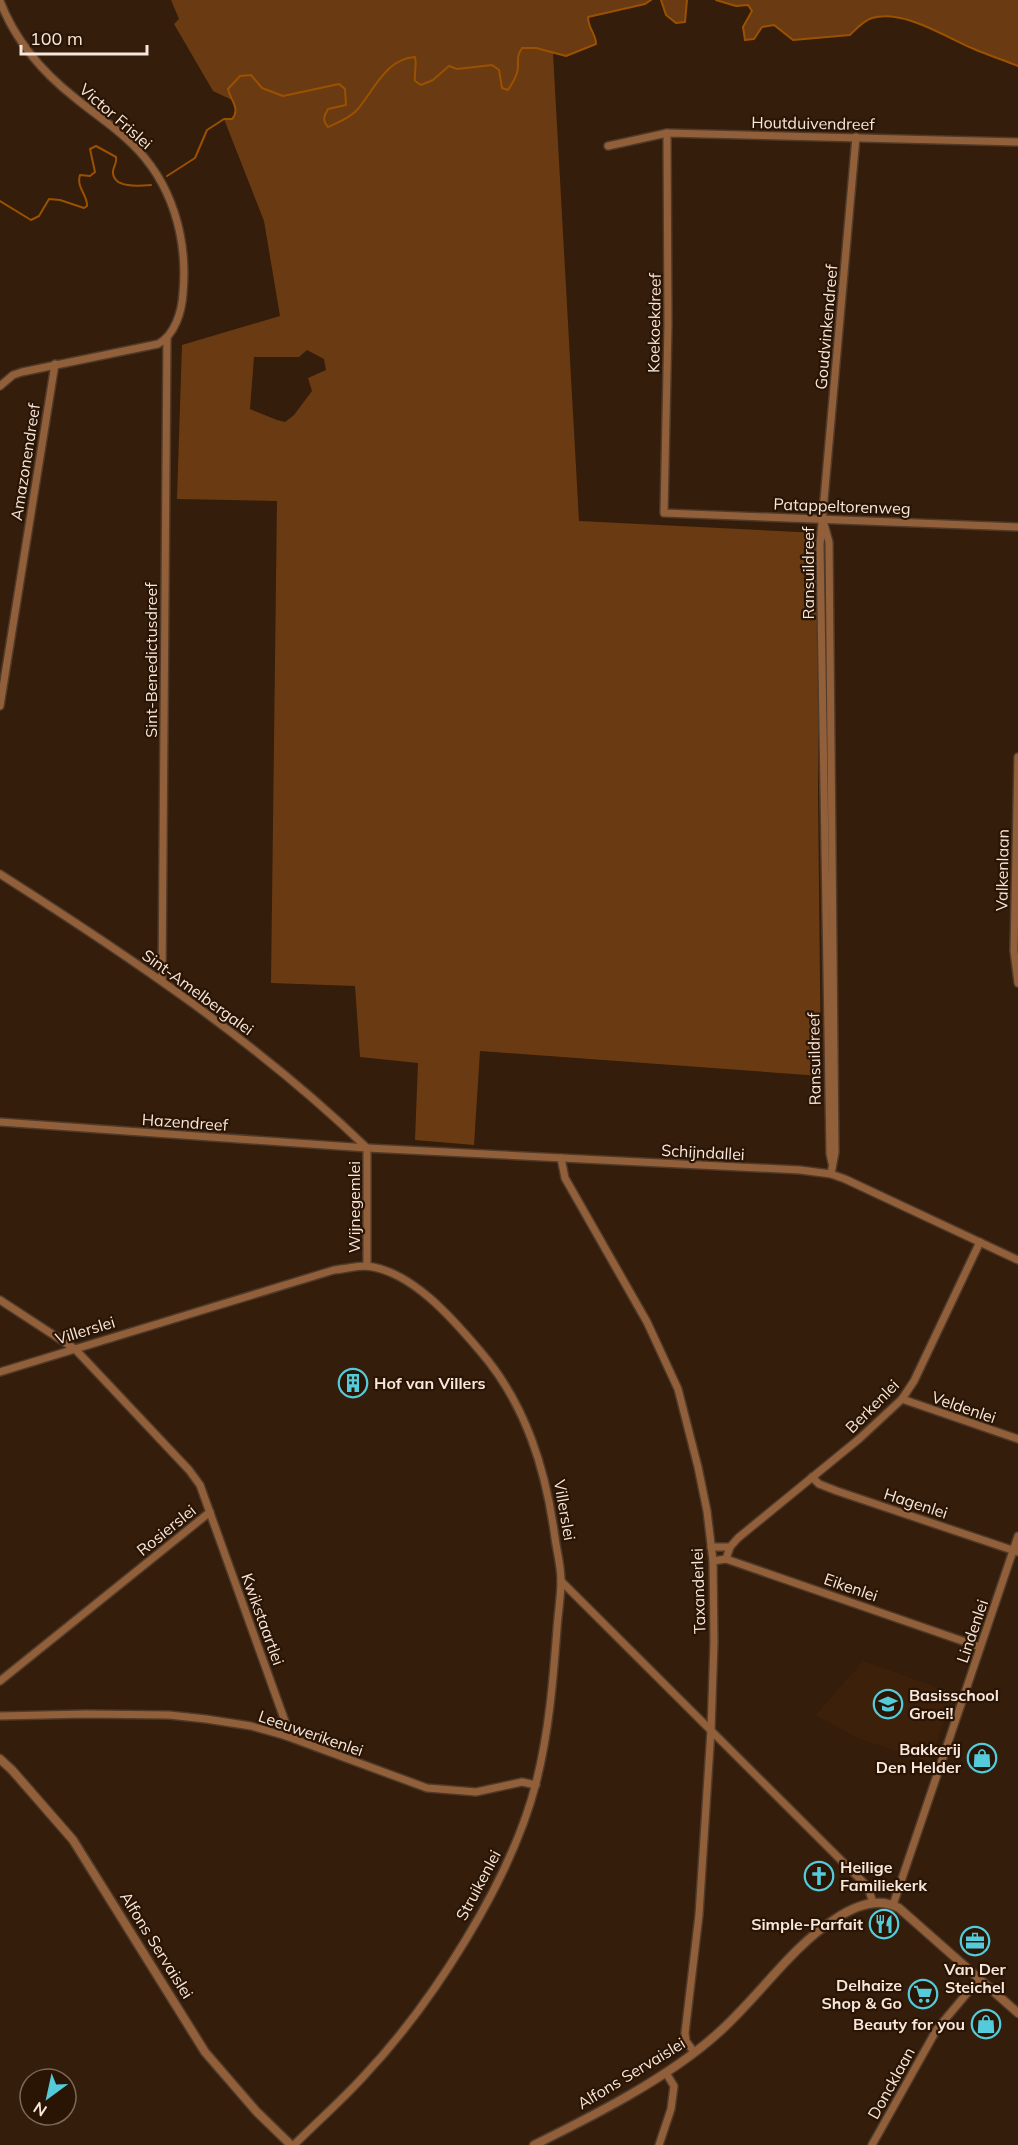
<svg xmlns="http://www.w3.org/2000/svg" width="1018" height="2145" font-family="Mulish,sans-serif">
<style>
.built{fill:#3d2009}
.green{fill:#6a3b12;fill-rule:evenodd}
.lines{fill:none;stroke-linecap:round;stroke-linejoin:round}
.stream{stroke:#9b5102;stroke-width:2}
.minor-casing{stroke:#4f3928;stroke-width:10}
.tertiary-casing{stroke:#4f3928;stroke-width:11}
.minor{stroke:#915f3a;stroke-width:7}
.tertiary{stroke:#915f3a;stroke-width:8}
.labels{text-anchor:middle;stroke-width:4.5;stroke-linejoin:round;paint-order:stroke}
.street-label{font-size:16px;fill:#f7e7dc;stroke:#2a1403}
.poi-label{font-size:16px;font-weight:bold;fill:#f7e7dc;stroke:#2a1403;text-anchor:end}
</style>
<rect width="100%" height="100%" fill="#341d0b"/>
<path class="built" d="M863,1661l91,32 -24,69 -73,-24 -41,-23z"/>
<g class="green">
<path d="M171,0h480l-6,4 -56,13c-1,12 7,16 7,27l-30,12 -13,-3 26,468 240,12 -1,263 3,280 -341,-25 -6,94 -59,-5 3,-77 -58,-6 -5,-71 -84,-3 6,-482 -100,-2 5,-154 98,-29 -16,-95 -40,-102h9l3,-9 -4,-10 -19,-9 -39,-67 5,-5zM307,350l17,9 2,11 -18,8 4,13 -18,24 -9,7 -8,-2 -27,-11 4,-52h45z"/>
<path d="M661,0h26l-2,22 -9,1 -10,-8z"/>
<path d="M716,0h302v66c-15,-6 -30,-11 -44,-17 -29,-12 -70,-40 -102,-31 -9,3 -15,10 -22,17l-57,5 -20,-15 -11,2 -8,12 -9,1 -2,-13 8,-16 -3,-6 -12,1z"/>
</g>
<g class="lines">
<g class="stream">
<path d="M661,0l5,15 10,8 9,-1 2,-22"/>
<path d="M716,0l20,6 12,-1 4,6 -9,16 2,13 9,-1 8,-12 12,-2 19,15 57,-5c7,-7 13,-14 22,-17 32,-9 73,19 102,31 14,6 29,11 44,17"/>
<path d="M167,176l28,-18 12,-28 17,-11h8c9,-10 -2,-20 -4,-30l12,-13 11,-1 11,13 21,8 56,-12 6,5 1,16 -18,4c-4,7 -6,11 0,18 9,-4 22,-9 29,-17 16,-18 29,-52 58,-53 2,8 -1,16 0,24l6,4 12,-5 16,-14 8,3 35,-4 7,5 3,18 6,2c4,-6 10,-15 10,-23 0,-9 -1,-11 4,-19h14l30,8 30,-12c0,-11 -8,-15 -8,-27l57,-13 6,-4"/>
<path d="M0,201l31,19 8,-4 10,-17 11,1 24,8 3,-2c1,-11 -11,-18 -7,-31l10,1 5,-4 -5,-23 6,-3 20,11c1,7 -2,8 -3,14 -1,18 28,15 38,14"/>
</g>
<g class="minor-casing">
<g id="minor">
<path d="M0,1c15,39 41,70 74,96 19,16 40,29 57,46 41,39 57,95 52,150 -1,18 -8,42 -25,51l-136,28 -9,3 -13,11"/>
<path d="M667,133l1,192 -4,188 354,14"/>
<path d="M608,146l59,-13 351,9"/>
<path d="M824,524l5,18 6,610 -4,22"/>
<path d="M0,706l55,-342"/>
<path d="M1018,757l-4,194 4,32"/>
<path d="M0,874c129,82 257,168 367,274"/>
<path d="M162,981l5,-642"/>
<path d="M0,1122l367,26 433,22 31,4 14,5 173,81"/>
<path d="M561,1158l4,20 82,144 31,67 20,78 9,44 6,50 1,81 -3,88 -12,185 -14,118 1,8 8,11"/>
<path d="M832,1163l-2,-9 -10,-609 36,-408"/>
<path d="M367,1266v-118"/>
<path d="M0,1300l75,49 114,121 11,15 86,239v12"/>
<path d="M0,1372l334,-102c10,-1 22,-4 32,-4 45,4 87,53 114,85 46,53 66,119 75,187 2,14 6,28 6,43 0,15 -3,32 -4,48 -4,52 -8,103 -21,154 -25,98 -104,221 -173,294 -22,24 -46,45 -69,68"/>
<path d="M902,1399l116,40"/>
<path d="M812,1477l7,7 18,7 181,61"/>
<path d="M711,1547h19"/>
<path d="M726,1559l4,-12 8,-9 121,-99 43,-40 12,-18 66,-139"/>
<path d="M713,1561l13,-2 254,88"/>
<path d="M561,1581l307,306 5,16"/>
<path d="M0,1681l210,-169"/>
<path d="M0,1716l86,-2 83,1 37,4 45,7 35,10 141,52 49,4 46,-10 14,3"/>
<path d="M893,1905l125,-369"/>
<path d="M659,2145l12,-36 3,-23 -8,-13"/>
<path d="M872,2145l65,-116 42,-50"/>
</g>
</g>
<g class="tertiary-casing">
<g id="tertiary">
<path d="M0,1759l12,11 61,70 132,212 51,59 35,34"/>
<path d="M534,2145c59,-29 134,-67 183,-111 40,-35 74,-87 118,-115 18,-12 42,-23 64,-11l119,105"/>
</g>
</g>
<use href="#minor" class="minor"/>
<use href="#tertiary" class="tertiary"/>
</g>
<defs>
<g id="building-ring" transform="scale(1.5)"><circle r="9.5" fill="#2a1403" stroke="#53cbda" stroke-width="1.5"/><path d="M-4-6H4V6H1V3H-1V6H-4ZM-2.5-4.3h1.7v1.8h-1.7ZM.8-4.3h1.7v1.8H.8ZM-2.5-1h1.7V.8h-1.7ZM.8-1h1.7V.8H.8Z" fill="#53cbda"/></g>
<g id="school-ring" transform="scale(1.5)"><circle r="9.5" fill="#2a1403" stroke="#53cbda" stroke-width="1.5"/><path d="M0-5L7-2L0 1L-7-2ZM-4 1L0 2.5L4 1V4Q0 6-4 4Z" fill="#53cbda"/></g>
<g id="shop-ring" transform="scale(1.5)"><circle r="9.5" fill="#2a1403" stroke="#53cbda" stroke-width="1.5"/><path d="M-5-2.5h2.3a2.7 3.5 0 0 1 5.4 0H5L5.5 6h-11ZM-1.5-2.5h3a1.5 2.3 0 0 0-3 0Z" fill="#53cbda"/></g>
<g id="church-ring" transform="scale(1.5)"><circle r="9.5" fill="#2a1403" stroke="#53cbda" stroke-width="1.5"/><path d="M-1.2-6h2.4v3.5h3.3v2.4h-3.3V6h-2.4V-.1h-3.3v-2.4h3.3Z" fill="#53cbda"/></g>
<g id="restaurant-ring" transform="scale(1.5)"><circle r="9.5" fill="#2a1403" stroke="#53cbda" stroke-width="1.5"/><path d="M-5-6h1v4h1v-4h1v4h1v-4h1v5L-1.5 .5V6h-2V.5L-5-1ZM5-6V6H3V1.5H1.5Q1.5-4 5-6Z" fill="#53cbda"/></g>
<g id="office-ring" transform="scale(1.5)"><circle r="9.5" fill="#2a1403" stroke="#53cbda" stroke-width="1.5"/><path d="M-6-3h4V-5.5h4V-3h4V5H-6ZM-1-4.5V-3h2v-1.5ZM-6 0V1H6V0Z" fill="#53cbda"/></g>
<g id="supermarket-ring" transform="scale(1.5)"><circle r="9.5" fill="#2a1403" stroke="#53cbda" stroke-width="1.5"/><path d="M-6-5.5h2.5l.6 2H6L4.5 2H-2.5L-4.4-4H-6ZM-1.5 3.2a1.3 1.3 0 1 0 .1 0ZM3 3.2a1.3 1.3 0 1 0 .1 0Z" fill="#53cbda"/></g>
</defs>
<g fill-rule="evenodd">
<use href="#building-ring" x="353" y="1383"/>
<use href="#school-ring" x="888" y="1704"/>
<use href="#shop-ring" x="982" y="1758"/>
<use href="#church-ring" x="819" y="1876"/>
<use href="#restaurant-ring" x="884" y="1924"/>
<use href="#office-ring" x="975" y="1941"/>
<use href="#supermarket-ring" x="923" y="1994"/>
<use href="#shop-ring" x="986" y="2024"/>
</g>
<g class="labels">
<g class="street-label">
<text transform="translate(116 116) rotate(41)" y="6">Victor Frislei</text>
<text transform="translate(813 123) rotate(1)" y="6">Houtduivendreef</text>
<text transform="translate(654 323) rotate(-89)" y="6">Koekoekdreef</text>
<text transform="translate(826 327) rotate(-85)" y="6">Goudvinkendreef</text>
<text transform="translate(25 462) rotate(-81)" y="6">Amazonendreef</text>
<text transform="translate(842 506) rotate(2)" y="6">Patappeltorenweg</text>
<text transform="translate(808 573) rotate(-90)" y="6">Ransuildreef</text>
<text transform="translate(151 660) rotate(-90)" y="6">Sint-Benedictusdreef</text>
<text transform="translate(1002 870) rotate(-89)" y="6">Valkenlaan</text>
<text transform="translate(198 992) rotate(36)" y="6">Sint-Amelbergalei</text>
<text transform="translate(814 1059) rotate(-91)" y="6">Ransuildreef</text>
<text transform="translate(185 1122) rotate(4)" y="6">Hazendreef</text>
<text transform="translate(703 1152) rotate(3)" y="6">Schijndallei</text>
<text transform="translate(354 1207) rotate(-90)" y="6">Wijnegemlei</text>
<text transform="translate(85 1330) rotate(-17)" y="6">Villerslei</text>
<text transform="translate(872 1406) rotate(-45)" y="6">Berkenlei</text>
<text transform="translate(964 1407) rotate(19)" y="6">Veldenlei</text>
<text transform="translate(916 1503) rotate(18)" y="6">Hagenlei</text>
<text transform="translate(565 1510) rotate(80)" y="6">Villerslei</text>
<text transform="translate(166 1530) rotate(-39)" y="6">Rosierslei</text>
<text transform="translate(851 1587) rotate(19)" y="6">Eikenlei</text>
<text transform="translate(698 1591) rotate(-92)" y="6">Taxanderlei</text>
<text transform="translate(263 1619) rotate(70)" y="6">Kwikstaartlei</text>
<text transform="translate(972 1631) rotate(-71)" y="6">Lindenlei</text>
<text transform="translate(311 1733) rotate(19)" y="6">Leeuwerikenlei</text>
<text transform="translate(478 1885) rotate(-62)" y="6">Struikenlei</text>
<text transform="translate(157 1945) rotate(58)" y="6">Alfons Servaislei</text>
<text transform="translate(631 2073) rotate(-31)" y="6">Alfons Servaislei</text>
<text transform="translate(891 2083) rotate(-61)" y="6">Doncklaan</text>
</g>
<g class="poi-label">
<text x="374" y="1389" text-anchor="start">Hof van Villers</text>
<text x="909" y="1701" text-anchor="start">Basisschool<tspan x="909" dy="18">Groei!</tspan></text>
<text x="961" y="1755">Bakkerij<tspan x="961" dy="18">Den Helder</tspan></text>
<text x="840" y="1873" text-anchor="start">Heilige<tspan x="840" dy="18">Familiekerk</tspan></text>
<text x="863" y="1930">Simple-Parfait</text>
<text x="975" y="1975" text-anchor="middle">Van Der<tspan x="975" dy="18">Steichel</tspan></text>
<text x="902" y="1991">Delhaize<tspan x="902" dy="18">Shop &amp; Go</tspan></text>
<text x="965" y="2030">Beauty for you</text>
</g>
</g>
<g transform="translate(48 2097) rotate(213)"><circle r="28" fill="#2a1403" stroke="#7c685a" stroke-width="1.5"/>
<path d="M0-4.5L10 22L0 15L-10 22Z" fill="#53cbda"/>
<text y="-9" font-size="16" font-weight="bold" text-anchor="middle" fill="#f7e7dc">N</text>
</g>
<path d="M21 45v9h126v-9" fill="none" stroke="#f7e7dc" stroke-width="3"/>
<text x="30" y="45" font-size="18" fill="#f7e7dc" stroke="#2a1403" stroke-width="4.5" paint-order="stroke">100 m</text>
</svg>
